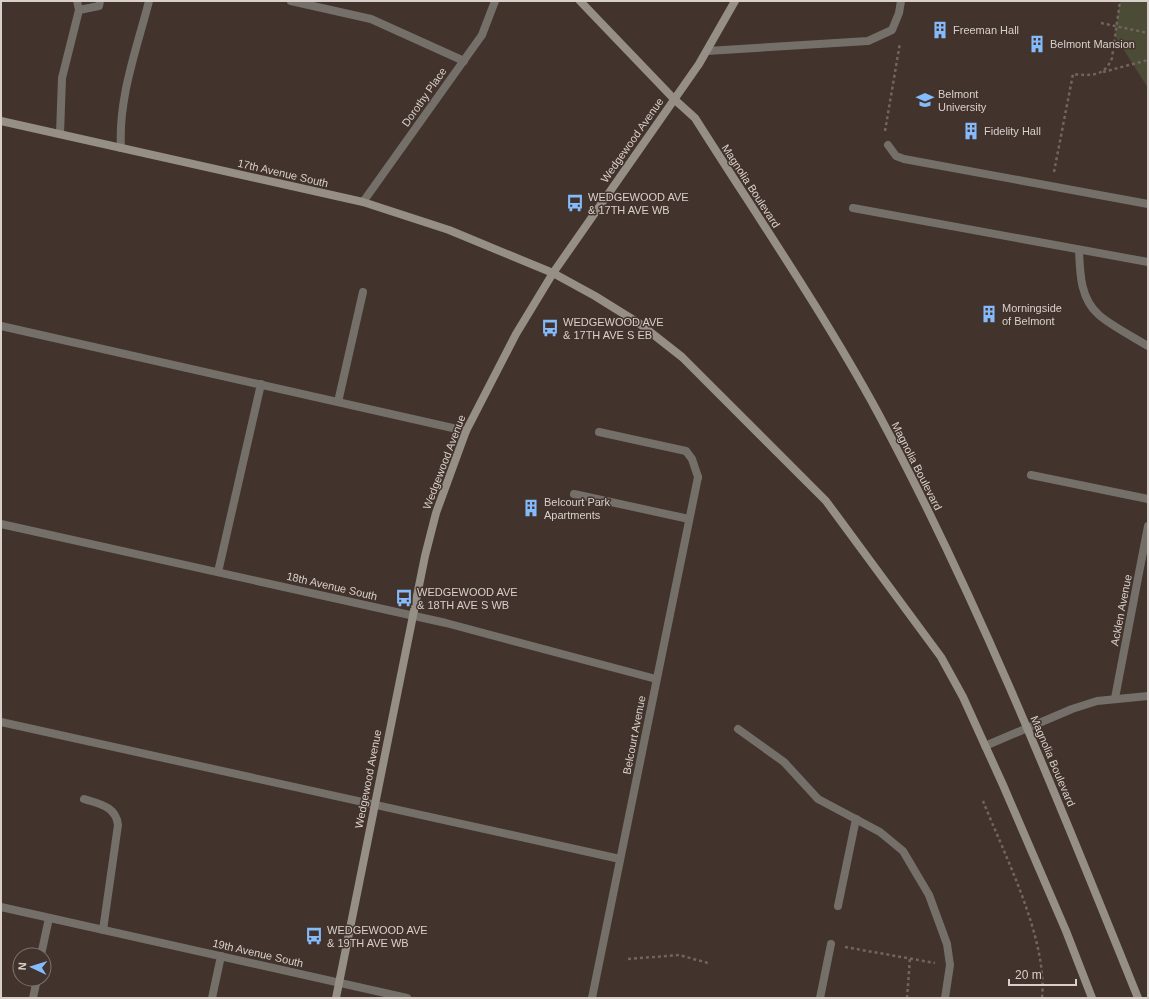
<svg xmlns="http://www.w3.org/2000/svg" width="1149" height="999" font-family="Arial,sans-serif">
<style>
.green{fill:#4c4b35}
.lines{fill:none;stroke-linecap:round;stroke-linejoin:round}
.path{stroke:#726560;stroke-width:2.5;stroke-dasharray:3 3;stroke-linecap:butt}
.service{stroke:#747069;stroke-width:8}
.minor{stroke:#747069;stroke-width:8}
.tertiary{stroke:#747069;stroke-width:8}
.secondary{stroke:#968f85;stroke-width:8}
.labels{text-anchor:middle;stroke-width:3;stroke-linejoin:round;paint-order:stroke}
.poi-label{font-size:11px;fill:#d9d0cb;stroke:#42332d;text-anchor:start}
.street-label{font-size:11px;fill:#d9d0cb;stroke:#42332d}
</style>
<rect width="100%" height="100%" fill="#42332d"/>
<path class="green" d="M1120,1h28v87l-33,-52z"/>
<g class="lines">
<g class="path">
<path d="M1101,23l47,10"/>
<path d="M1103,72l45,-12"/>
<path d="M885,131l15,-88"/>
<path d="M1054,172l19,-98c16,2 32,3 39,-16l8,-57"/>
<path d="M983,801c22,55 65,139 59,197"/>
<path d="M845,947l90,16"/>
<path d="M628,959l51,-4 29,8"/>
<path d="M907,998l3,-40"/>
</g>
<g class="service">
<path d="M291,1l80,18 93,42"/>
<path d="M79,10l20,-4 1,-5"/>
<path d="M707,51l161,-10 24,-11 7,-17 2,-12"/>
<path d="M60,134l2,-56 17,-68 -2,-9"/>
<path d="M888,145l8,11 8,3 244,45"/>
<path d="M121,148c-3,-50 16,-100 28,-147"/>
<path d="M853,208l295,54"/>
<path d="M1079,250c1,22 1,48 19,64 10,10 37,24 50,32"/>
<path d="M1,326l465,105"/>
<path d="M338,402l25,-110"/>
<path d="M599,432l87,19 6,8 6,18"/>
<path d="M1031,475l117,24"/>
<path d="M574,494l115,25"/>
<path d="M218,572l43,-188"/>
<path d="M1,722l619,137"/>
<path d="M738,729l46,33 34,37 62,33 23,19 26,44 18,49 3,21 -5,33"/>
<path d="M84,799c15,5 32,7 34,26l-15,105"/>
<path d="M838,906l18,-87"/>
<path d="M41,955l8,-37"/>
<path d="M33,998l4,-19"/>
<path d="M212,998l9,-42"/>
<path d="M820,998l11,-54"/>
</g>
<g class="minor">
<path d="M363,202l119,-167 13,-34"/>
<path d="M1,524l445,99 210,56"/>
<path d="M1115,698l33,-172"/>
<path d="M1,907l406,91"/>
<path d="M592,998l106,-521"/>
</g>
<path class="tertiary" d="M985,746l87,-37 25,-8 51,-5"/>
<g class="secondary">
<path d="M580,1l94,98 21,19c62,98 128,194 183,295 101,188 180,387 260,585"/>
<path d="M1,121l362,81 86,28 104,43 42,23 45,28 42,33 144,144 115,156 22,40 40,88 63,146 26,67"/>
<path d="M336,998l89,-442 11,-43 30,-82 50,-97 37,-61 146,-209 36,-63"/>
</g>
</g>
<defs>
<g id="building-bare" transform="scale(1.38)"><path d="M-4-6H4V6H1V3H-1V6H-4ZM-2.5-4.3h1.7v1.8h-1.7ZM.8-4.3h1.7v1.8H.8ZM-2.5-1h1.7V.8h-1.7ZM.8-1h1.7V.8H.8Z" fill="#85bbfb" stroke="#42332d" stroke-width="2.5" paint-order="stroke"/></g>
<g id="university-bare" transform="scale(1.38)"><path d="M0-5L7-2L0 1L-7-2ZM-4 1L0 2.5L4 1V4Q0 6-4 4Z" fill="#85bbfb" stroke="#42332d" stroke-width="2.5" paint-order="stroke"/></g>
<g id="bus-bare" transform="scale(1.38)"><path d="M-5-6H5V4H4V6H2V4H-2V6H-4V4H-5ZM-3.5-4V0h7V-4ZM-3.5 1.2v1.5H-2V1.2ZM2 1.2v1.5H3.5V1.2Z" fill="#85bbfb" stroke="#42332d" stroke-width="2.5" paint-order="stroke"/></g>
</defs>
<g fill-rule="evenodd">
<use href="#building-bare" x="940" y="30"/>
<use href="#building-bare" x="1037" y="44"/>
<use href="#university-bare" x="925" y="100"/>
<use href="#building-bare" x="971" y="131"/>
<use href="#bus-bare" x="575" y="203"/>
<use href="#building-bare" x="989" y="314"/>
<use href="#bus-bare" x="550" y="328"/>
<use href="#building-bare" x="531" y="508"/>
<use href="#bus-bare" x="404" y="598"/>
<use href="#bus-bare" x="314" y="936"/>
</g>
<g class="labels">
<g class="poi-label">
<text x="953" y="34">Freeman Hall</text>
<text x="1050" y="48">Belmont Mansion</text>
<text x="938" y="98">Belmont<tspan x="938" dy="13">University</tspan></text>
<text x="984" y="135">Fidelity Hall</text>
<text x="588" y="201">WEDGEWOOD AVE<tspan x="588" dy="13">&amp; 17TH AVE WB</tspan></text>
<text x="1002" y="312">Morningside<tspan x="1002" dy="13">of Belmont</tspan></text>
<text x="563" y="326">WEDGEWOOD AVE<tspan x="563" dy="13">&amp; 17TH AVE S EB</tspan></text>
<text x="544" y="506">Belcourt Park<tspan x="544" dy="13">Apartments</tspan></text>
<text x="417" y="596">WEDGEWOOD AVE<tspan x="417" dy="13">&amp; 18TH AVE S WB</tspan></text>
<text x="327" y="934">WEDGEWOOD AVE<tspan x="327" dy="13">&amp; 19TH AVE WB</tspan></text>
</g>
<g class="street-label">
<text transform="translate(424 97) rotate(-55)" y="4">Dorothy Place</text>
<text transform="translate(632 140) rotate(-55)" y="4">Wedgewood Avenue</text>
<text transform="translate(283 173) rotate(13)" y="4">17th Avenue South</text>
<text transform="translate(751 186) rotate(57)" y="4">Magnolia Boulevard</text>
<text transform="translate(444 462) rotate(-69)" y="4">Wedgewood Avenue</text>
<text transform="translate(917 466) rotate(63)" y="4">Magnolia Boulevard</text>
<text transform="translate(332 586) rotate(13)" y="4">18th Avenue South</text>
<text transform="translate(1121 610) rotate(-79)" y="4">Acklen Avenue</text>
<text transform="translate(634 735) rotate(-79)" y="4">Belcourt Avenue</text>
<text transform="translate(1053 761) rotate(67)" y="4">Magnolia Boulevard</text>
<text transform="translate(368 779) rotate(-79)" y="4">Wedgewood Avenue</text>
<text transform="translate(258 953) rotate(13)" y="4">19th Avenue South</text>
</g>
</g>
<rect width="1149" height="999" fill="none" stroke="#d9d0cb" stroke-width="4"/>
<g transform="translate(32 967) rotate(274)"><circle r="19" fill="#42332d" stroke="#7e726c"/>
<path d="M0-3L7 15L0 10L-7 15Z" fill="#85bbfb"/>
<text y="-6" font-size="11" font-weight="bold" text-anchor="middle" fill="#d9d0cb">N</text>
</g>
<path d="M1009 979v6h67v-6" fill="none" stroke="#d9d0cb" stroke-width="2"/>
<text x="1015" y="979" font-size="12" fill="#d9d0cb" stroke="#42332d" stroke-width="3" paint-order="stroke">20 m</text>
</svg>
